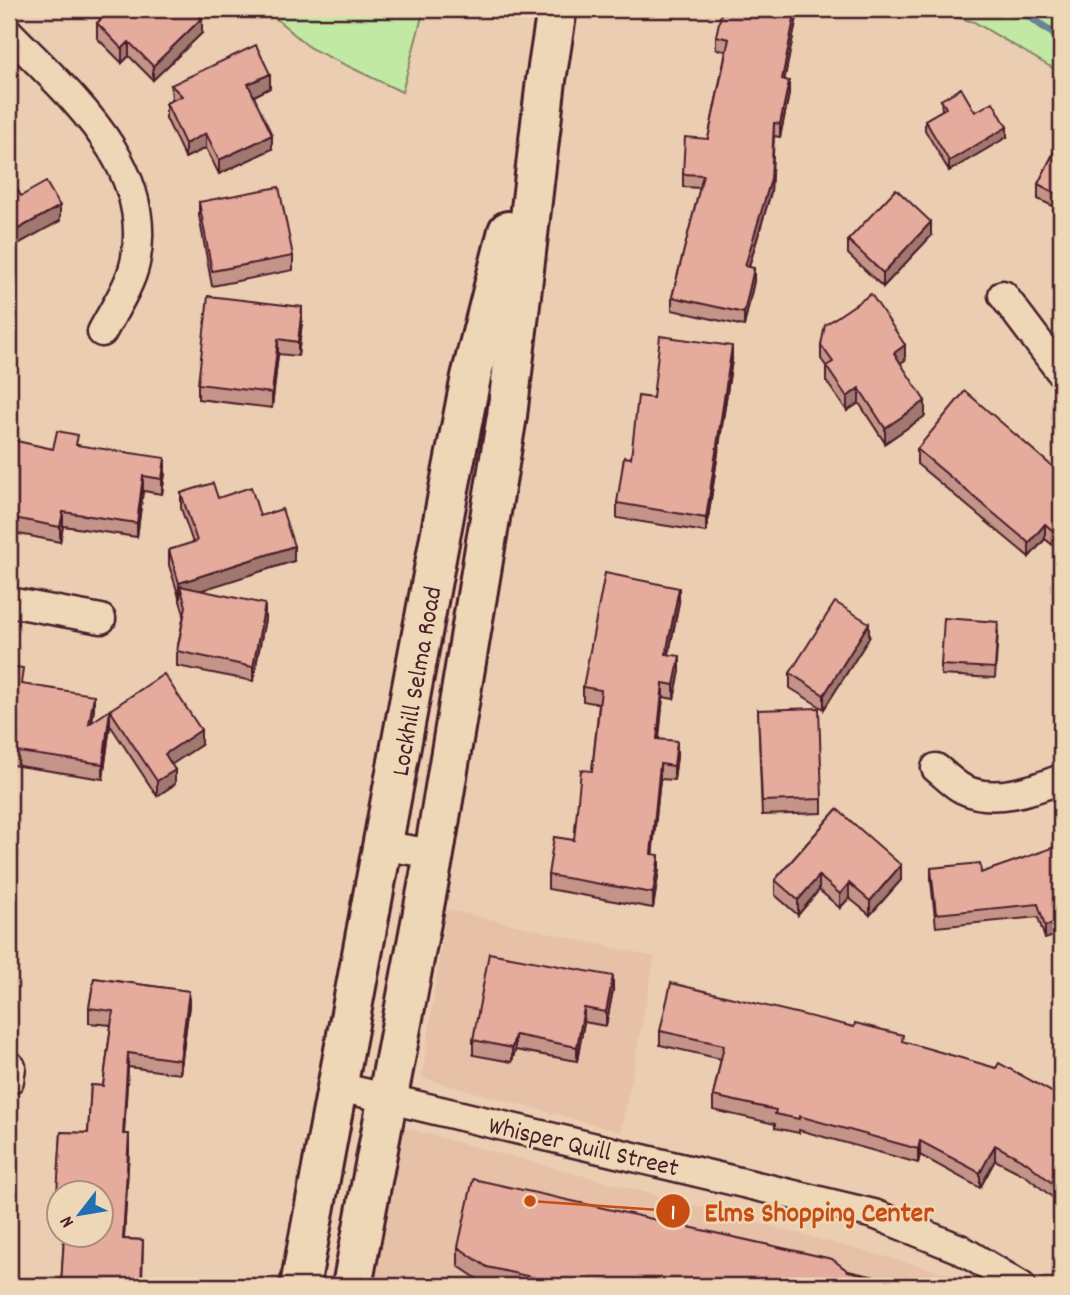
<svg xmlns="http://www.w3.org/2000/svg" width="1070" height="1295" font-family="Dekko,sans-serif">
<style>
.built{fill:#e6c1a8}
.green{fill:#c2e9a3;stroke:#868467;stroke-width:2}
.lines{fill:none;stroke-linecap:round;stroke-linejoin:round}
.stream{stroke:#698497;stroke-width:8}
.street-casing{stroke:#4a1f2b;stroke-width:33}
.secondary-casing{stroke:#4a1f2b;stroke-width:44}
.street{stroke:#edd7b6;stroke-width:28}
.secondary{stroke:#edd7b6;stroke-width:38}
.wall{fill:#c59488;stroke:#4a1f2b;stroke-width:2}
.shaded-wall{fill:#a0786f;stroke:#4a1f2b;stroke-width:2}
.building{fill:#e5ac9e;stroke:#4a1f2b;stroke-width:2}
.labels{text-anchor:middle;stroke-width:5;stroke-linejoin:round;paint-order:stroke}
.street-label{font-size:26px;fill:#4a1f2b;stroke:#edd7b6}
.leader{fill:none;stroke:#c84d12;stroke-width:2.5}
.callout-dot{fill:#c84d12;stroke:#edd7b6;stroke-width:2.5}
.mark-label{font-size:21px;text-anchor:middle;font-weight:bold;fill:#fff}
.callout-label{font-size:28px;text-anchor:middle;font-weight:bold;fill:#c84d12;stroke:#edd7b6;stroke-width:5;stroke-linejoin:round;paint-order:stroke}
</style>
<rect width="100%" height="100%" fill="#ebceb1"/>
<filter id="ink" filterUnits="userSpaceOnUse"><feTurbulence type="fractalNoise" baseFrequency=".0143" numOctaves="2"/><feDisplacementMap in="SourceGraphic" scale="14" xChannelSelector="R" yChannelSelector="G"/><feConvolveMatrix kernelMatrix="1 2 1 2 8 2 1 2 1" color-interpolation-filters="sRGB"/></filter>
<g filter="url(#ink)">
<g class="built">
<path d="M446,909l209,48 -34,175 -199,-54z"/>
<path d="M398,1126l559,150 16,10h-608z"/>
</g>
<g class="green">
<path d="M265,9h159l-22,83 -92,-44z"/>
<path d="M925,9h136v64l-87,-51z"/>
</g>
<g class="lines">
<path class="stream" d="M1011,9l15,5 35,25"/>
<g class="street-casing">
<g id="street">
<path d="M9,33c60,62 147,133 126,230 -5,23 -22,48 -33,69"/>
<path d="M1003,295l58,77"/>
<path d="M9,602l92,17"/>
<path d="M936,768c9,7 17,16 27,21 30,15 70,1 98,-10"/>
<path d="M385,846l49,8"/>
<path d="M9,1080l2,-13"/>
<path d="M339,1087l535,127 86,35 61,37"/>
</g>
</g>
<g class="secondary-casing">
<g id="secondary">
<path d="M300,1286l149,-797 22,-112 37,-146"/>
<path d="M352,1286l82,-432 73,-438 39,-336 11,-71"/>
</g>
</g>
<use href="#street" class="street"/>
<use href="#secondary" class="secondary"/>
</g>
<g class="wall">
<path d="M92,9h101l9,24 -49,47 -24,-24 -7,7 -25,-25v-15l4,-4z"/>
<path d="M797,9v8l-13,63 5,14 -9,43 -6,-1 -3,56 -22,75 5,14 -10,45 -72,-16v-13l28,-109 -17,-1v-13l25,-35 18,-88 -10,-2v-13z"/>
<path d="M171,85l99,3 -16,8 18,53 -53,25 -13,-26 -21,10 -19,-40v-15l6,-2z"/>
<path d="M941,100l34,12 32,25 -58,34 -24,-41v-10l17,-10z"/>
<path d="M1061,138v72l-23,-11v-15z"/>
<path d="M199,202l94,54v14l-81,16 -13,-70z"/>
<path d="M931,236l-48,51 -35,-33v-14z"/>
<path d="M302,322l-4,34 -20,-2 -6,54 -74,-9v-15z"/>
<path d="M821,345l84,15 -5,3 25,53 -40,27 -26,-40 -12,8 -21,-30v-15l-5,-7z"/>
<path d="M732,360l-26,172 -89,-14v-15l14,-45 22,-60z"/>
<path d="M9,444l44,5 25,-4 87,28 -3,21 -19,-3 -6,46 -74,-11 -3,16 -51,-10z"/>
<path d="M917,449l144,25v78l-16,-13 -16,18 -112,-93z"/>
<path d="M181,493l37,5 42,18 34,45 -94,29 65,29 -12,62 -76,-15v-15l7,-37 -4,-13v-4h-1l-10,-32v-15l24,-7 -12,-35z"/>
<path d="M679,602l-10,52 11,17 -6,28 -11,-2 -4,42 18,17 -3,24 -14,-1 -8,75 7,16 -6,38 -105,-19v-14l26,-35 18,-69 7,-67 -16,-3v-14z"/>
<path d="M998,632l-3,46 -54,-3v-10z"/>
<path d="M869,638l-45,71 -34,-21v-15z"/>
<path d="M9,666l13,18 72,25 -2,13 18,3 -7,54 -91,-14 -1,6 -2,-1z"/>
<path d="M110,710l91,35 -30,19 4,20 -18,12 -47,-71z"/>
<path d="M758,710l64,89v14l-60,2z"/>
<path d="M837,809l64,71 -31,35 -21,-17 -9,10 -21,-18 -21,25 -23,-20v-15z"/>
<path d="M1061,845l-16,94 -7,-22 -102,10 -5,-46v-13l50,5z"/>
<path d="M94,978l95,13v15l-9,68 -52,-7 -4,67h5v15l-5,90 19,1 -1,46h-81l3,-50h38v-42h-42v30h-4l5,-92 27,1 3,-48 12,1 8,-61 -22,-2v-15z"/>
<path d="M613,990l-7,36 -22,-4 -7,39 -62,-11 -3,12 -39,-7v-15z"/>
<path d="M660,1031l243,11 158,55v100l-4,4 -31,-25 -31,-16 -15,28 -60,-33 -2,8 -119,-33v3l-24,-5v-4l-62,-14v-14l8,-37 -61,-14z"/>
<path d="M458,1247l390,24 49,15h-409l-30,-20z"/>
</g>
<g class="shaded-wall">
<path d="M796,9h1v8l-15,75v-13z"/>
<path d="M202,18v15l-49,47v-14z"/>
<path d="M129,42v14l-7,7v-14z"/>
<path d="M270,74v14l-22,11v-15z"/>
<path d="M789,81v13l-9,43v-13z"/>
<path d="M18,117v14l-9,6v-14z"/>
<path d="M774,123l-3,69 -26,87v-13z"/>
<path d="M1007,127v10l-58,34v-10z"/>
<path d="M206,133v15l-21,10v-14z"/>
<path d="M272,135v14l-53,25v-14z"/>
<path d="M60,206v15l-51,28v-15z"/>
<path d="M931,222v14l-48,51v-14z"/>
<path d="M754,268v13l-10,45v-13z"/>
<path d="M302,307v15l-4,34v-14z"/>
<path d="M12,331v15l-3,28v-14z"/>
<path d="M278,339v15l-6,54v-15z"/>
<path d="M905,345v15l-11,8v-15z"/>
<path d="M732,346v14l-26,172v-14z"/>
<path d="M859,388v15l-12,8v-14z"/>
<path d="M925,401v15l-40,27v-15z"/>
<path d="M165,458v15l-3,21v-15z"/>
<path d="M143,476v15l-6,46v-14z"/>
<path d="M63,512v14l-3,16v-15z"/>
<path d="M1045,524v15l-16,18v-14z"/>
<path d="M294,546v15l-111,35 -3,-10v11h-1v-14z"/>
<path d="M679,588v14l-13,66v-14z"/>
<path d="M265,604v15l-12,62v-14z"/>
<path d="M869,623v15l-45,71v-14z"/>
<path d="M680,656v15l-6,28v-14z"/>
<path d="M663,683v14l-6,57v-15z"/>
<path d="M94,695v14l-5,30v-15z"/>
<path d="M110,710v15l-7,54v-15z"/>
<path d="M201,730v15l-36,24v-15z"/>
<path d="M677,741v15l-3,24v-14z"/>
<path d="M660,764v15l-9,89v-14z"/>
<path d="M175,770v14l-18,12v-15z"/>
<path d="M659,855v15l-6,38v-15z"/>
<path d="M901,865v15l-31,35v-14z"/>
<path d="M819,876v14l-21,25v-15z"/>
<path d="M849,883v15l-9,10v-14z"/>
<path d="M1061,921v13l-16,5v-13z"/>
<path d="M613,976v14l-7,36v-14z"/>
<path d="M189,991v15l-9,68v-14z"/>
<path d="M584,1008v14l-7,39v-14z"/>
<path d="M515,1035v15l-3,12v-14z"/>
<path d="M128,1053v14l-5,81v-14z"/>
<path d="M129,1134v15l-6,104v-14z"/>
<path d="M920,1141v14l-2,8v-14z"/>
<path d="M995,1145v15l-15,28v-15z"/>
<path d="M1061,1183v14l-4,4v-14z"/>
</g>
<g class="building">
<path d="M105,9h88l9,9 -49,48 -24,-24 -7,7 -25,-26 12,-11z"/>
<path d="M722,9h74l-14,70 7,2 -9,43 -6,-1 -3,56 -26,87 9,2 -10,45 -72,-16 31,-122 -20,-1 2,-37 23,2 21,-100 -13,-3z"/>
<path d="M256,45l14,29 -22,10 24,51 -53,25 -13,-27 -21,11 -19,-41 16,-7 -11,-11z"/>
<path d="M961,88l14,24 18,-10 14,25 -58,34 -24,-41 21,-12 -5,-8z"/>
<path d="M9,102l9,15 -9,6z"/>
<path d="M1061,138v58l-23,-12z"/>
<path d="M9,174l12,22 25,-14 14,24 -51,28z"/>
<path d="M279,187l14,69 -81,15 -13,-69z"/>
<path d="M896,189l35,33 -48,51 -35,-33z"/>
<path d="M871,294l34,51 -11,8 31,48 -40,27 -26,-40 -12,9 -21,-31 7,-4 -12,-17 4,-20z"/>
<path d="M208,296l94,11 -4,35 -20,-3 -6,54 -74,-9z"/>
<path d="M9,331h3l-3,29z"/>
<path d="M660,336l72,10 -26,172 -89,-15 7,-46 7,1 7,-62 15,2z"/>
<path d="M965,391l96,83v64l-16,-14 -16,19 -112,-94z"/>
<path d="M57,431l21,4 -2,10 89,13 -3,21 -19,-3 -6,47 -74,-11 -3,15 -51,-10v-73h2l1,-4 41,9z"/>
<path d="M213,483l5,15 33,-11 9,29 22,-7 12,37 -115,37 -10,-33 28,-9 -16,-48z"/>
<path d="M605,573l74,15 -13,66 14,2 -6,29 -11,-2 -6,56 20,2 -3,25 -14,-2 -9,90 8,1 -6,38 -105,-18 6,-38 20,3 7,-70 11,1 9,-81 -18,-3z"/>
<path d="M180,586l85,18 -12,63 -76,-16 9,-45z"/>
<path d="M835,602l34,21 -45,72 -34,-22z"/>
<path d="M944,618l54,4 -3,46 -54,-3z"/>
<path d="M9,666l14,2 -2,16 73,11 -5,29 21,-14 -7,54 -91,-13 -1,5h-2z"/>
<path d="M164,674l37,56 -36,24 10,16 -18,11 -47,-71z"/>
<path d="M819,708l3,91 -60,2 -4,-91z"/>
<path d="M837,809l64,56 -31,36 -21,-18 -9,11 -21,-18 -21,24 -23,-20z"/>
<path d="M1061,845v76l-16,5 -7,-22 -102,10 -5,-46 49,-5 1,10z"/>
<path d="M489,953l124,23 -7,36 -22,-4 -7,39 -62,-12 -3,13 -39,-8z"/>
<path d="M94,978l95,13 -9,69 -52,-7 -5,81h6l-6,105 20,1 -2,46h-80l3,-50h38v-42h-42v16l-4,-1 5,-77 27,1 3,-48 12,1 10,-75 -24,-3z"/>
<path d="M671,983l183,44 1,-4 48,12 -1,6 94,27 3,-5 62,34v86l-4,4 -31,-25 -31,-17 -15,28 -60,-32 -2,8 -119,-33v3l-24,-5 1,-4 -63,-14 11,-51 -64,-14z"/>
<path d="M473,1179l359,80 16,12 41,9 8,6h-301l-16,-3 -8,3 -85,-19 -29,-20z"/>
</g>
</g>
<g class="labels">
<g class="street-label">
<text transform="translate(415 681) rotate(-80)" y="9">Lockhill Selma Road</text>
<text transform="translate(584 1145) rotate(13)" y="9">Whisper Quill Street</text>
</g>
</g>
<path class="leader" d="M530 1201L673 1211"/>
<g class="callout-dot">
<circle cx="530" cy="1201" r="7"/>
<circle cx="673" cy="1211" r="18"/>
</g>
<g class="mark-label">
<text x="673" y="1219">1</text>
</g>
<g class="callout-label">
<text x="819" y="1221">Elms Shopping Center</text>
</g>
<rect width="1070" height="1295" fill="none" stroke="#edd7b6" stroke-width="35"/>
<rect x="18" y="18" width="1035" height="1260" fill="none" stroke="#4a1f2b" stroke-width="2.5" filter="url(#ink)"/>
<g transform="translate(80 1214) rotate(239)"><circle r="33" fill="#edd7b6" stroke="#ac8d7e" stroke-width="2"/>
<path d="M0-5L12 26L0 18L-12 26Z" fill="#1f6fb2"/>
<text y="-10" font-size="19" font-weight="bold" text-anchor="middle" fill="#4a1f2b">N</text>
</g>
</svg>
